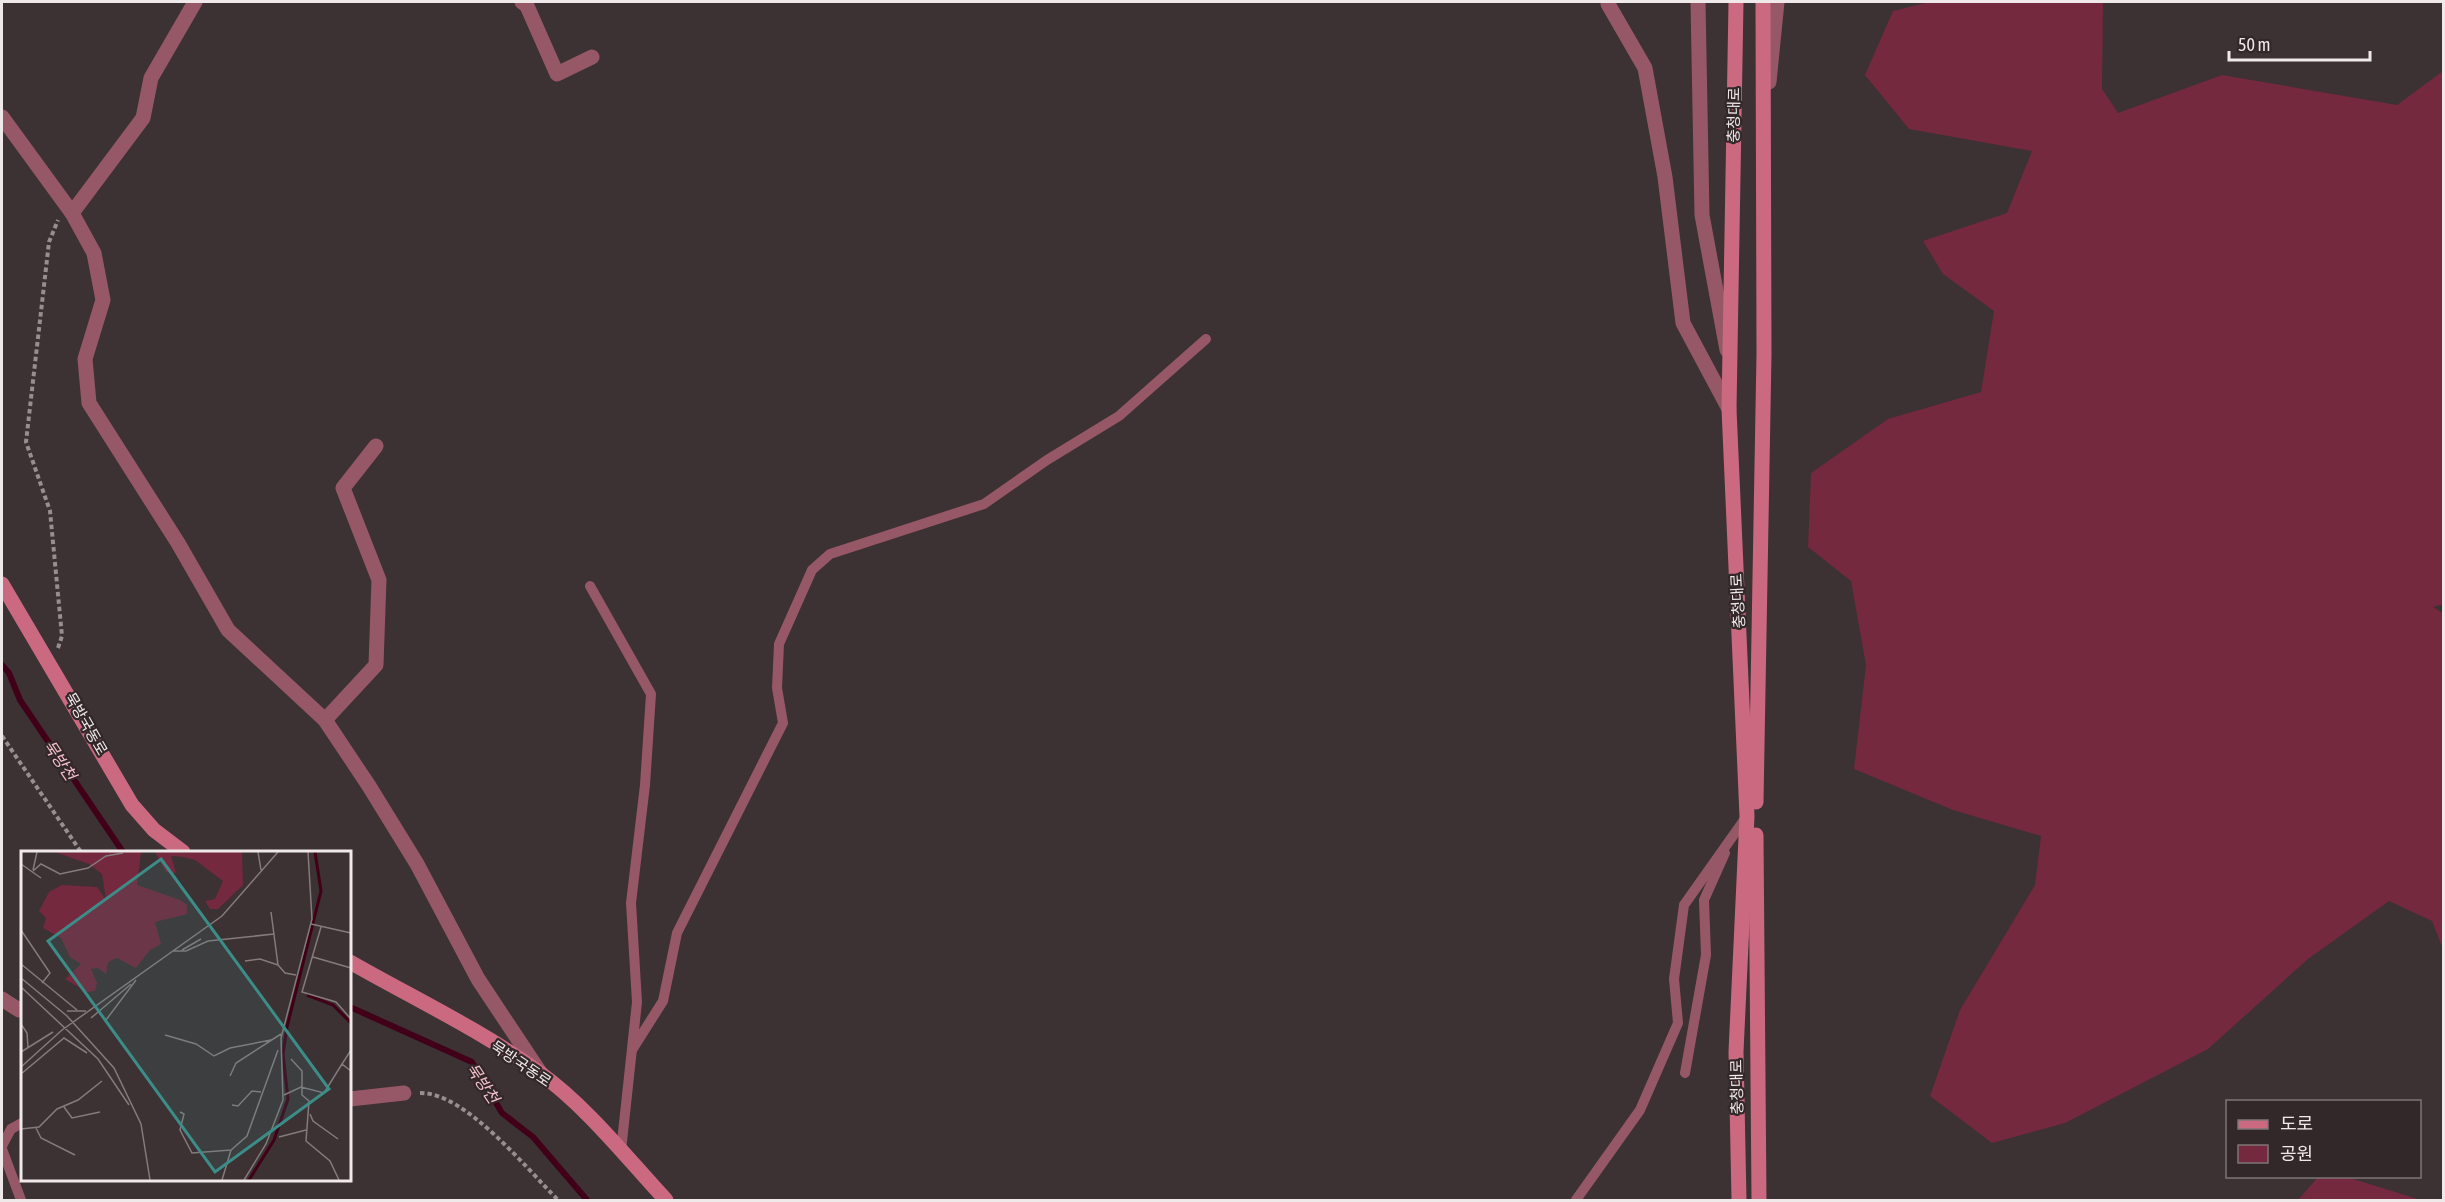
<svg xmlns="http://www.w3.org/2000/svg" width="2445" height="1202" font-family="'Asap Condensed','Noto Sans KR',sans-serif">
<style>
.green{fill:#74293e}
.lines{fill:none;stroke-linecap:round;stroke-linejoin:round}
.stream{stroke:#410018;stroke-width:6}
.path{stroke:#978e8f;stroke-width:4;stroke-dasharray:4.5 3;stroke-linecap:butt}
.lane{stroke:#965866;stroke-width:10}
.street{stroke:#965866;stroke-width:15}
.secondary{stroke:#cb6981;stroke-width:15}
.labels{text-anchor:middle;stroke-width:4.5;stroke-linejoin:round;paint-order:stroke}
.street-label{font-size:15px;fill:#f0e9ea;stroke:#322729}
.water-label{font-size:16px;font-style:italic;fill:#f6c1cb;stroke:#322729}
.inset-river{fill:none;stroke:#410018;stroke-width:3}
.inset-road{fill:none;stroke:#847b7c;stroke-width:1.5}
.view{fill:#3c8d87;fill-opacity:0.15;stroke:#3c8d87;stroke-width:3}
.inset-edge{fill:none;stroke:#f0e9ea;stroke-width:3}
</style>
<rect width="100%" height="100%" fill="#3c3133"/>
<g class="green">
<path d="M1929,2h174l-1,87 16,24 104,-38 175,30 46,-34 1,533 -11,3 11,7 -1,335 -11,-28 -43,-20 -81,58 -100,90 -143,74 -73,20 -62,-47 30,-86 75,-125 6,-49 -88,-26 -99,-41 12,-104 -15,-84 -43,-34 3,-74 77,-54 93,-27 13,-81 -51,-37 -20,-33 84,-28 25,-62 -123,-22 -44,-54 28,-64z"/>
<path d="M2319,1176l28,1 74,23h-123z"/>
</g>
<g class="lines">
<g class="stream">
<path d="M2,665l7,8 11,27 103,152"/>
<path d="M350,1007l122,55 30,51 31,24 54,63"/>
</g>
<g class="path">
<path d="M58,648l4,-12 -12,-125 -24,-69 23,-200 9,-22"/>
<path d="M2,736l79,116"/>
<path d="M420,1093c45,-1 107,76 138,107"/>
</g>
<g class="lane">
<path d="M590,586l61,108 -6,91 -14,118 6,99 -16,149"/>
<path d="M632,1050l31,-49 14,-68 106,-210 -6,-35 2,-44 33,-74 18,-16 154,-50 63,-44 72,-44 87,-77"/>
<path d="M1685,1073l21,-118 -2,-55 21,-47"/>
<path d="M2,1146l9,-17 11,-6"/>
<path d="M2,1149l19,51"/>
<path d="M1576,1200l64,-90 38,-87 -4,-44 10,-74 63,-89"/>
</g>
<g class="street">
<path d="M195,2l-44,76 -8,40 -71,95 22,40 9,47 -18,59 4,44 89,140 50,87 97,90 44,66 48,78 61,115 63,95"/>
<path d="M522,2l5,4 30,68 35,-17"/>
<path d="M1698,2l4,213 25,135"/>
<path d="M1608,4l37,64 20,109 18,146 46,86"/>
<path d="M1769,82l8,-80"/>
<path d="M2,117l70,96"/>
<path d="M325,720l51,-55 3,-85 -36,-92 33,-42"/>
<path d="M2,999l17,11 3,-2"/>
<path d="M350,1099l54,-6"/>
</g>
<g class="secondary">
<path d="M1736,2l-7,407 18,407 -11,236 3,148"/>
<path d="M2,584l130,221 22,25 29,22"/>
<path d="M1756,802l8,-448 -1,-352"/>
<path d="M1756,835l3,365"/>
<path d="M350,962c63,36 131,68 190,111 47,34 87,85 126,127"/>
</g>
</g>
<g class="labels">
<g class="street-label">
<text transform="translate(1734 115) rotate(-89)" y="5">충청대로</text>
<text transform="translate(1738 601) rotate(-93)" y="5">충청대로</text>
<text transform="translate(86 724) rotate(60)" y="5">묵방국동로</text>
<text transform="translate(521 1064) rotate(34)" y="5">묵방국동로</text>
<text transform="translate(1737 1087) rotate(-91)" y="5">충청대로</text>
</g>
<g class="water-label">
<text transform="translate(60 760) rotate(56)" y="6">묵방천</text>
<text transform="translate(483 1083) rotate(56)" y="6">묵방천</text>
</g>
</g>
<g transform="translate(21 851)">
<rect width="330" height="330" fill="#3c3133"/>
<path d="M34,1h86l-4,33 43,15 7,5v9l-32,8 6,22 -11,6 -14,18 -19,-10 -9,4 -2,12 -8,-6 -7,1 6,14 -2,8 -8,1 -22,-13 16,-15 -11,-7 -9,-19 -18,-10 3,-10 -7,-7 10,-19 13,-7 35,2 9,13 -4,-26 -13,-10zM134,1h87l1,33 -25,24h-8l-5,-8 10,-2 8,-18 -28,-21 -12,-3 -12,-1 5,17 -10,-1z" fill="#74293e"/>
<path class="inset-river" d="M286,144l26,10 18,18M228,329l25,-40 14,-41 -5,-45 4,-27 34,-136 -6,-39"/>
<path class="inset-road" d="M237,1l3,18M0,13l20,14M12,19l4,-18M12,20l8,-7 19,10 28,-6 18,-12 17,-3M250,61l7,53 7,8 11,2M290,73l40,9M300,76l-19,65 34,10 15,17M0,79l29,43 -8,10M161,99l19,-11M152,100h13l22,-10 66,-7M292,106l38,11M224,110l15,-2 18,6M0,113l56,46M0,127l46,38 47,52 27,56 9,56M0,136l77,72 31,46M46,160h19M70,167l40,-34M85,169l30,-40M0,173l6,9 1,14M144,184l31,9 18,12 16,-8 41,-8M330,199l-9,14 9,7M0,201l32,-20M270,208l11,12v24l7,6 -3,40 24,20 9,19M0,216l41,-37 160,-114 56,-64M0,223l43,-36 23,15M209,225l6,-13 45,-29M263,244l17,-8 23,6 18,-29M211,254l6,1 14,-15 9,1M43,256l8,11 28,-6M159,261l4,2 -4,16 12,23 39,-3 16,-14 31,-86M289,263l3,7 25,18M15,277l5,10 34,17M0,278l18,-2 18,-18 21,-9 24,-19M258,286l27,-7M201,329l9,-30M223,329l22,-36 17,-44 -2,-62 31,-119 -4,-67"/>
<path class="view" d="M140,8l168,230 -114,83 -167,-231z"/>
<rect width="330" height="330" class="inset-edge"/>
</g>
<rect width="2445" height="1202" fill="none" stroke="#f0e9ea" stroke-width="6"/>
<rect x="2226" y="1100" width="195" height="78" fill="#322729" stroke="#7e7576" stroke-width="1.5"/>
<rect x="2238" y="1120" width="30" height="9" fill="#cb6981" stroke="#7e7576" stroke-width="1.5"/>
<text x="2280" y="1130" font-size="18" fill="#f0e9ea">도로</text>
<rect x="2238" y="1145" width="30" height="18" fill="#74293e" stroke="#7e7576" stroke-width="1.5"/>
<text x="2280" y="1160" font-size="18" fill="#f0e9ea">공원</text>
<path d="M2229 51v9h141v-9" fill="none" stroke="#f0e9ea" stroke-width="3"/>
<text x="2238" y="51" font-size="18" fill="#f0e9ea" stroke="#322729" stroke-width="4.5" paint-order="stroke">50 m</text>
</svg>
